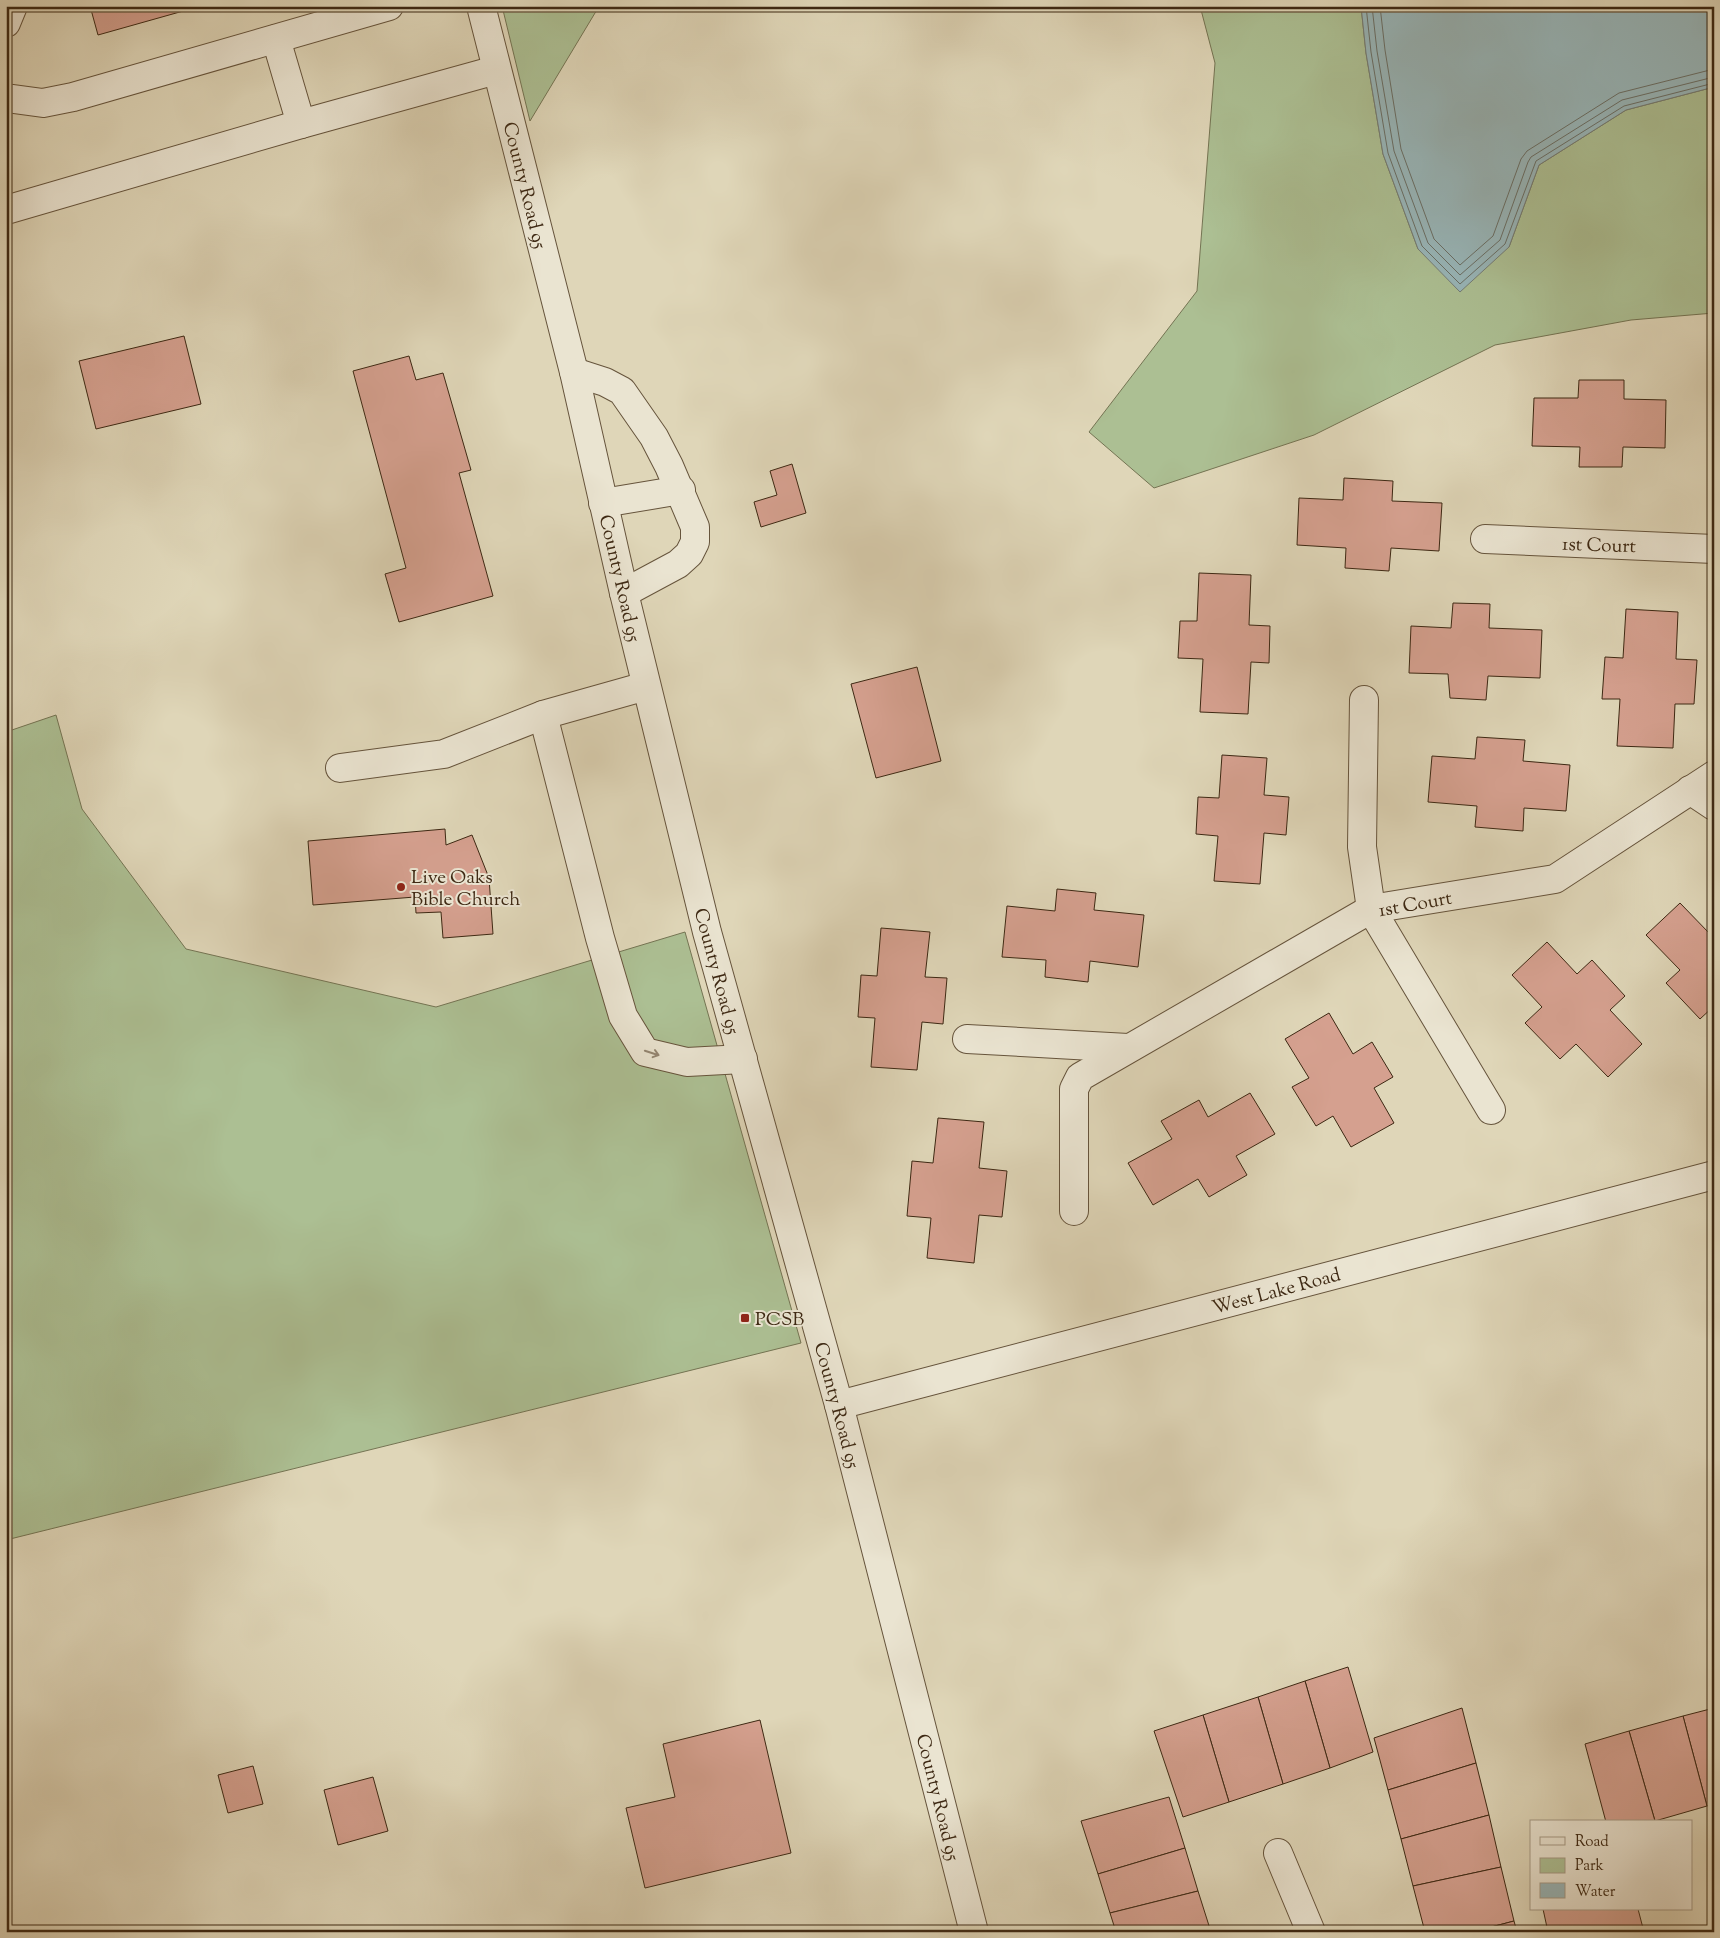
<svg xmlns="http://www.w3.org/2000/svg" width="1720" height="1938" font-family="'Sorts Mill Goudy',serif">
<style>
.green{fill:#acbf93;stroke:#747453}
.water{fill:#98b6b9;stroke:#747d77}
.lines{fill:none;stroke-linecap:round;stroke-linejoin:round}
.shore{stroke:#6a6f66;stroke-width:1}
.building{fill:#d5a08f;stroke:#3d2813}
.minor-casing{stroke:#66543c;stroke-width:30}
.minor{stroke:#eae4d1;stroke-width:28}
.oneway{stroke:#948672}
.poi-dot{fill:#8f2418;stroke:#eae4d1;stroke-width:2}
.labels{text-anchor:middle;stroke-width:4;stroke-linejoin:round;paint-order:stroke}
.street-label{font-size:19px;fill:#3d2813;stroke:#eae4d1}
.poi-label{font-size:19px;fill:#3d2813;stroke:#eae4d1;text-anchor:start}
</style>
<rect width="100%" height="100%" fill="#dfd6b8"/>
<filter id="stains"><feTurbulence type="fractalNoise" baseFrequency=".004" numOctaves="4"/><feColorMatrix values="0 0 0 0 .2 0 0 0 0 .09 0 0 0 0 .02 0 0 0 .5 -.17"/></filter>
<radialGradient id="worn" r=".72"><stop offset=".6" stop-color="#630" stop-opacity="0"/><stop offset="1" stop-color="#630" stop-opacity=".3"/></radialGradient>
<g class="green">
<path d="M502,6h99l-6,7 -65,108z"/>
<path d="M1200,6h161l5,47 17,101 35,95 91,-2 30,-82 87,-55 88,-23v226l-83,7 -136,25 -181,90 -160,53 -65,-56 108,-141 18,-228z"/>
<path d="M56,715l26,94 104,140 250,58 249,-75 116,411 -795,197v-808z"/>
</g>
<path class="water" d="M1361,6h353v81l-88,23 -87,55 -30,82 -49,45 -42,-43 -35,-95 -17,-101z"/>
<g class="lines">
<g class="shore">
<path d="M1366,6l5,46 17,101 34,93 38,38 45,-40 31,-83 88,-55 90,-23"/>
<path d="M1372,6l5,45 17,100 34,92 32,32 40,-35 28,-78 3,-5 91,-57 92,-23"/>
<path d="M1380,6l5,44 16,99 33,90 26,26 33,-29 28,-77 6,-8 92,-58 95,-24"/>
</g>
</g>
<g class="building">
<path d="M90,6h111l-103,29z"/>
<path d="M184,336l17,68 -105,25 -17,-68z"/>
<path d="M409,356l7,24 27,-7 28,97 -12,3 34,123 -94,26 -14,-48 21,-6 -53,-197z"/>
<path d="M1711,371h3v47h-4z"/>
<path d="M1579,380h45v19l42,1 -1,48 -42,-1 -1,20h-43l1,-20 -48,-1 2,-48h44z"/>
<path d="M792,464l14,49 -45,14 -7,-25 23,-7 -7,-24z"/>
<path d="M1344,478l49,3 -1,20 50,2 -3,48 -48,-3 -2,23 -44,-3 1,-20 -49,-3 2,-47 44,2z"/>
<path d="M1199,573l52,2 -2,50 21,1 -1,37 -18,-1 -3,52 -48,-2 3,-53 -25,-1 2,-37h17z"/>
<path d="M1453,603l37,1 -1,24 53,2 -2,48 -52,-2 -2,24 -36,-2 -2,-24 -39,-1 2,-47 40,2z"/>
<path d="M1626,609l52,3 -2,47 21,1 -3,44h-19l-2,44 -56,-2 3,-47h-18l3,-42 18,1z"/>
<path d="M917,667l24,94 -65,17 -25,-94z"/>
<path d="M1477,737l48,3 -2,21 47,4 -4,46 -42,-3 -1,23 -48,-4 2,-21 -49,-4 4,-46 43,3z"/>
<path d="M1222,755l45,3 -3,37 25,2 -3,38 -22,-2 -4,51 -46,-3 4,-45 -22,-2 2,-37 21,1z"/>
<path d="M445,829l1,16 26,-10 17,43 4,56 -50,4 -2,-26 -25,1 -1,-16 -102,8 -5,-64z"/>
<path d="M1057,889l39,4 -2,17 50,5 -6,52 -48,-6 -2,21 -43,-5 1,-17 -44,-3 5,-51 48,5z"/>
<path d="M1680,903l30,31 4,-4v76l-14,13 -34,-36 14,-13 -34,-35z"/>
<path d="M881,928l49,4 -5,45 22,1 -4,46 -21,-2 -5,48 -46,-3 4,-49 -17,-1 3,-42 16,1z"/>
<path d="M1547,942l30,32 15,-14 33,36 -15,14 32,34 -34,33 -32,-33 -16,15 -35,-36 17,-16 -30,-32z"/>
<path d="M1329,1013l24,41 19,-12 21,35 -19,11 20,35 -43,24 -18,-31 -17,10 -24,-39 17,-9 -24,-39z"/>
<path d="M1250,1093l25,41 -39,22 11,19 -38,22 -11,-18 -45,26 -25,-42 44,-24 -11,-18 38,-21 9,17z"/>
<path d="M938,1118l46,4 -5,46 28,3 -5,46 -23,-2 -5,48 -47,-5 4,-40 -24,-2 5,-55 21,2z"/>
<path d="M1348,1667l25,85 -43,16 -25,-87z"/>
<path d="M1305,1681l25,87 -47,16 -25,-87z"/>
<path d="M1258,1697l25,87 -54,18 -26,-87z"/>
<path d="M1462,1708l14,55 -88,27 -14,-52z"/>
<path d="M1714,1708v96l-7,2 -24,-90z"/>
<path d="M1203,1715l26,87 -46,15 -29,-86z"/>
<path d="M1683,1716l24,90 -52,15 -26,-90z"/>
<path d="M760,1720l31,133 -146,35 -19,-80 49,-11 -12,-53z"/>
<path d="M1629,1731l26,90 -49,1 -21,-78z"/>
<path d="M1476,1763l13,52 -88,24 -13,-49z"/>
<path d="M253,1766l10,38 -35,9 -10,-38z"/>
<path d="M373,1777l15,54 -50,14 -14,-55z"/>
<path d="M1169,1797l16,51 -87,26 -17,-53z"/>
<path d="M1489,1815l12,52 -88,19 -12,-47z"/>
<path d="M1185,1848l13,43 -88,22 -12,-39z"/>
<path d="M1501,1867l13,54 -42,11h-47l-12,-46z"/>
<path d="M1198,1891l13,41h-95l-6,-19z"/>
<path d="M1543,1909h95l6,23h-96z"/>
<path d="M1514,1921l3,11h-45z"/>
</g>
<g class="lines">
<g class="minor-casing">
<g id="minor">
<path d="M481,6l93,366 50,221 83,339 132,473 135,527"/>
<path d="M6,23l7,-17"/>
<path d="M276,39l25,85"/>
<path d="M6,98l37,5 30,-6 316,-91"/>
<path d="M6,210l295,-86 195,-54"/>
<path d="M574,372l31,10 17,9 32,46 15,29 26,61v15l-6,12 -11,10 -54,29"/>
<path d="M603,503l78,-13"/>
<path d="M1485,539l229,10"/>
<path d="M1364,700l-2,147 9,62 120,201"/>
<path d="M543,715l57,223 23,78 22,36 42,10 56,-3"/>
<path d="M340,768l104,-14 99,-39 103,-29"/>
<path d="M1690,790l24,16"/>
<path d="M967,1039l161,9"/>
<path d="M1074,1211v-122l6,-12 291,-168 184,-30 159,-104"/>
<path d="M839,1405l875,-230"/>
<path d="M1278,1853l33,79"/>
</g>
</g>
<use href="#minor" class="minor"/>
</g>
<defs><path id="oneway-shaft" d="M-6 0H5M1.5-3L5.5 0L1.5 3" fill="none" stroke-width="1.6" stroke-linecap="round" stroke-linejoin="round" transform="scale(1.25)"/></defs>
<use class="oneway" href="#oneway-shaft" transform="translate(652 1053) rotate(18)"/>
<g class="poi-dot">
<circle cx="401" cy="887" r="5"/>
<rect x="740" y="1313" width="10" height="10" rx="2.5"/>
</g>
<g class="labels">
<g class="street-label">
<text transform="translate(526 185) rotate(76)" y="7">County Road 95</text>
<text transform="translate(1599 544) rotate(2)" y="7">1st Court</text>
<text transform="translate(621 578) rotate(77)" y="7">County Road 95</text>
<text transform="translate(1415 903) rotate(-10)" y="7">1st Court</text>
<text transform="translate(718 971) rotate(75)" y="7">County Road 95</text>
<text transform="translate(1276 1290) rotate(-15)" y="7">West Lake Road</text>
<text transform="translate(838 1405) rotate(75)" y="7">County Road 95</text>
<text transform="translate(939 1797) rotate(76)" y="7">County Road 95</text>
</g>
<g class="poi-label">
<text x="411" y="883">Live Oaks<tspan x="411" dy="22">Bible Church</tspan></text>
<text x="755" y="1325">PCSB</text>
</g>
</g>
<rect width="1720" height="1938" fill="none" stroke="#dfd6b8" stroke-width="25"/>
<rect x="8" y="8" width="1705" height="1923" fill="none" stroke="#3d2813" stroke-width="2.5"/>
<rect x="12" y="12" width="1695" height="1913" fill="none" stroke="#3d2813"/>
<rect x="1530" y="1820" width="162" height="90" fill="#eae4d1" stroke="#a59985"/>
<rect x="1540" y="1837" width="25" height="8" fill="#eae4d1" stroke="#a59985"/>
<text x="1575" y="1846" font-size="15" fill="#3d2813">Road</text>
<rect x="1540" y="1858" width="25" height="15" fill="#acbf93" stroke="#a59985"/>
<text x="1575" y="1870" font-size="15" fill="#3d2813">Park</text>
<rect x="1540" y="1883" width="25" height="15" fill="#98b6b9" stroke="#a59985"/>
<text x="1575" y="1896" font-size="15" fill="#3d2813">Water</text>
<rect width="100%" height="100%" filter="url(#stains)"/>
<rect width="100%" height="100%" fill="url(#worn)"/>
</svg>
